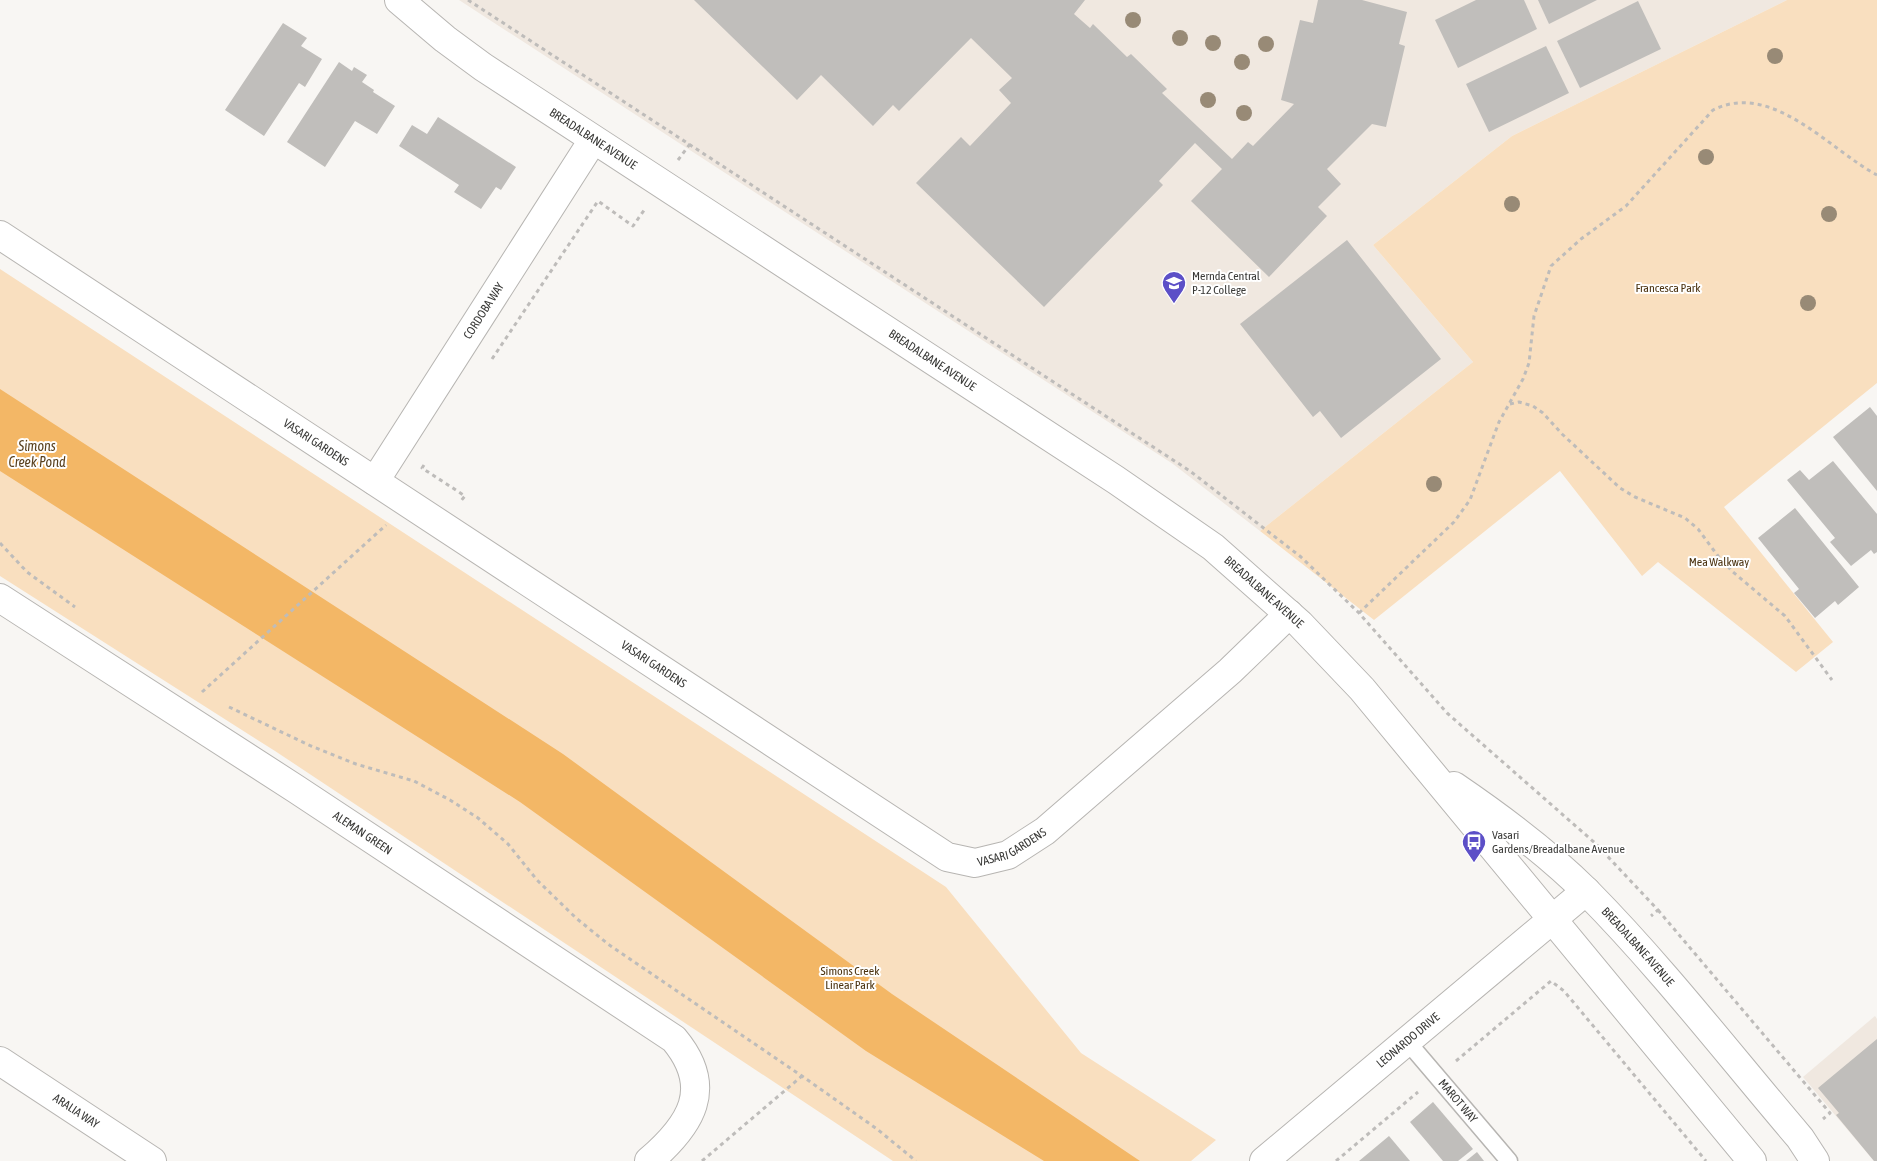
<svg xmlns="http://www.w3.org/2000/svg" width="1877" height="1161" font-family="'Asap Condensed',sans-serif">
<style>
.built{fill:#f0e8e0}
.green{fill:#f9dfbf}
.water{fill:#f3b766}
.building{fill:#c0bebb}
.lines{fill:none;stroke-linecap:round;stroke-linejoin:round}
.lane-casing{stroke:#b7b5b2;stroke-width:19}
.street-casing{stroke:#b7b5b2;stroke-width:30}
.secondary-casing{stroke:#b7b5b2;stroke-width:30}
.path{stroke:#bebcba;stroke-width:3;stroke-dasharray:4 4;stroke-linecap:butt}
.lane{stroke:#fff;stroke-width:16}
.street{stroke:#fff;stroke-width:28}
.secondary{stroke:#fff;stroke-width:28}
.tree{fill:#988a76}
.labels{text-anchor:middle;stroke-width:4;stroke-linejoin:round;paint-order:stroke}
.street-label{font-size:12px;fill:#3a3a38;stroke:#fff}
.poi-label{font-size:12px;fill:#3a3a38;stroke:#fff;text-anchor:start}
.park-label{font-size:12px;fill:#4a320f;stroke:#fff}
.water-label{font-size:14px;font-style:italic;fill:#59401e;stroke:#fff}
</style>
<rect width="100%" height="100%" fill="#f8f6f3"/>
<g class="built">
<path d="M459,0h1328l-275,136 -139,109 100,117 -213,169 -87,-67z"/>
<path d="M1875,1016l2,3v142h-3l-71,-84z"/>
</g>
<g class="green">
<path d="M1787,0h90v383l-153,124 109,135 -37,30 -138,-110 -16,14 -82,-105 -186,149 -114,-89 213,-169 -100,-117 139,-109z"/>
<path d="M0,269l946,618 135,166 135,87 -25,21h-298l-618,-410 -275,-175z"/>
</g>
<path class="water" d="M0,389l563,365 329,240 248,167h-96l-178,-110 -346,-249 -520,-331z"/>
<g class="building">
<path d="M694,0h391l-11,14 16,14 3,-4 34,33 4,-3 36,35 -5,4 70,66 16,-17 5,4 41,-42 -13,-4 19,-80 13,3 5,-23h44l45,12 -8,32 6,2 -19,81 -14,-3 -45,45 14,15 -23,23 9,9 -58,61 -78,-76 31,-32 -27,-26 -36,38 4,4 -119,122 -128,-124 45,-46 9,9 41,-43 -12,-13 13,-12 -41,-40 -72,73 -6,-6 -20,21 -52,-51 -24,25z"/>
<path d="M1476,0h48l13,29 -79,39 -23,-48z"/>
<path d="M1538,0h59l-48,24z"/>
<path d="M1638,1l23,48 -81,39 -23,-47z"/>
<path d="M283,23l24,15 -6,8 21,13 -17,28 -6,-4 -35,53 -39,-26z"/>
<path d="M1546,46l23,47 -80,39 -23,-48z"/>
<path d="M339,62l13,9 2,-4 13,8 -5,7 12,8 -1,2 22,14 -18,28 -22,-13 -30,46 -38,-25z"/>
<path d="M438,117l78,50 -15,23 -5,-3 -15,22 -27,-17 5,-7 -60,-39 13,-21 15,9z"/>
<path d="M1347,240l94,119 -100,79 -21,-27 -7,6 -73,-93z"/>
<path d="M1870,407l7,9v75l-44,-54z"/>
<path d="M1833,461l44,53v38l-3,2 -3,-4 -20,16 -21,-24 5,-4 -48,-58 13,-10 9,10z"/>
<path d="M1795,508l64,79 -21,18 -3,-4 -20,17 -21,-25 5,-4 -41,-51z"/>
<path d="M1877,1039v122h-3l-38,-46 3,-2 -21,-25z"/>
<path d="M1433,1102l40,47 -15,12h-15l-33,-39z"/>
<path d="M1389,1136l21,25h-51z"/>
<path d="M1477,1152l7,9h-18z"/>
</g>
<g class="lines">
<g class="lane-casing">
<g id="lane">
<path id="s1" d="M1406,1040l103,121"/>
</g>
</g>
<g class="street-casing">
<g id="street">
<path id="s2" d="M0,235l947,622 28,6 33,-8 37,-24 185,-160 59,-57"/>
<path id="s3" d="M375,481l218,-341"/>
<path id="s4" d="M0,598l296,191 378,250c41,49 17,86 -25,122"/>
<path id="s5" d="M0,1061l152,100"/>
</g>
</g>
<g class="secondary-casing">
<g id="secondary">
<path id="s6" d="M399,0l46,39 38,28 633,413 97,67 87,77 62,65 390,472"/>
<path id="s7" d="M1454,786c47,32 93,66 133,106 76,77 143,164 213,246l15,23"/>
<path id="s8" d="M1264,1161l322,-270"/>
</g>
</g>
<g class="path">
<path d="M468,0l722,471 111,86 58,56 88,100 148,130 63,67 -7,6"/>
<path d="M678,160l12,-16"/>
<path d="M492,359l106,-158 35,25 12,-17"/>
<path d="M1510,404l9,-2 14,4 10,7 19,21 58,54 15,9 50,21 13,11 20,27 15,16 52,44 47,64"/>
<path d="M424,465l-2,3 43,28 -5,6"/>
<path d="M0,543l27,29 48,35"/>
<path d="M1359,613l95,-91 16,-22 29,-78 24,-43 6,-16 5,-47 17,-50 30,-27 45,-33 87,-96c59,-30 118,41 164,65"/>
<path d="M202,692l184,-167"/>
<path d="M229,707l82,39 45,18 58,17 36,19 28,18 30,26 29,36 39,38 32,26 194,132 75,53 39,32"/>
<path d="M1658,910l172,203 -7,6"/>
<path d="M1456,1061l95,-80 13,10 142,170"/>
<path d="M702,1161l100,-85"/>
<path d="M1336,1161l82,-69"/>
</g>
<use href="#lane" class="lane"/>
<use href="#street" class="street"/>
<use href="#secondary" class="secondary"/>
</g>
<g class="tree">
<circle cx="1133" cy="20" r="8"/>
<circle cx="1180" cy="38" r="8"/>
<circle cx="1213" cy="43" r="8"/>
<circle cx="1266" cy="44" r="8"/>
<circle cx="1775" cy="56" r="8"/>
<circle cx="1242" cy="62" r="8"/>
<circle cx="1208" cy="100" r="8"/>
<circle cx="1244" cy="113" r="8"/>
<circle cx="1706" cy="157" r="8"/>
<circle cx="1512" cy="204" r="8"/>
<circle cx="1829" cy="214" r="8"/>
<circle cx="1808" cy="303" r="8"/>
<circle cx="1434" cy="484" r="8"/>
</g>
<defs>
<g id="school-pin" transform="scale(1.25)"><path d="M0 17L-7.5 6A9.5 9.5 0 1 1 7.5 6Z" fill="#5c4fc7" stroke="#fff"/><path d="M0-5L7-2L0 1L-7-2ZM-4 1L0 2.5L4 1V4Q0 6-4 4Z" fill="#fff"/></g>
<g id="bus-pin" transform="scale(1.25)"><path d="M0 17L-7.5 6A9.5 9.5 0 1 1 7.5 6Z" fill="#5c4fc7" stroke="#fff"/><path d="M-5-6H5V4H4V6H2V4H-2V6H-4V4H-5ZM-3.5-4V0h7V-4ZM-3.5 1.2v1.5H-2V1.2ZM2 1.2v1.5H3.5V1.2Z" fill="#fff"/></g>
</defs>
<g fill-rule="evenodd">
<use href="#school-pin" x="1174" y="283"/>
<use href="#bus-pin" x="1474" y="842"/>
</g>
<g class="labels">
<g class="street-label">
<text dy="4" stroke="none"><textPath href="#s6" startOffset="239">BREADALBANE AVENUE</textPath></text>
<text dy="4" stroke="none"><textPath href="#s3" startOffset="202">CORDOBA WAY</textPath></text>
<text dy="4" stroke="none"><textPath href="#s6" startOffset="644">BREADALBANE AVENUE</textPath></text>
<text dy="4" stroke="none"><textPath href="#s2" startOffset="378">VASARI GARDENS</textPath></text>
<text dy="4" stroke="none"><textPath href="#s6" startOffset="1049">BREADALBANE AVENUE</textPath></text>
<text dy="4" stroke="none"><textPath href="#s2" startOffset="782">VASARI GARDENS</textPath></text>
<text dy="4" stroke="none"><textPath href="#s4" startOffset="432">ALEMAN GREEN</textPath></text>
<text dy="4" stroke="none"><textPath href="#s2" startOffset="1202">VASARI GARDENS</textPath></text>
<text dy="4" stroke="none"><textPath href="#s7" startOffset="245">BREADALBANE AVENUE</textPath></text>
<text dy="4" stroke="none"><textPath href="#s8" startOffset="188">LEONARDO DRIVE</textPath></text>
<text dy="4" stroke="none"><textPath href="#s1" startOffset="80">MAROT WAY</textPath></text>
<text dy="4" stroke="none"><textPath href="#s5" startOffset="91">ARALIA WAY</textPath></text>
</g>
<g class="poi-label">
<text x="1192" y="280">Mernda Central<tspan x="1192" dy="14">P-12 College</tspan></text>
<text x="1492" y="839">Vasari<tspan x="1492" dy="14">Gardens/Breadalbane Avenue</tspan></text>
</g>
<g class="park-label">
<text x="1668" y="292">Francesca Park</text>
<text x="1719" y="566">Mea Walkway</text>
<text x="850" y="975">Simons Creek<tspan x="850" dy="14">Linear Park</tspan></text>
</g>
<g class="water-label">
<text x="37" y="451">Simons<tspan x="37" dy="16">Creek Pond</tspan></text>
</g>
</g>
</svg>
